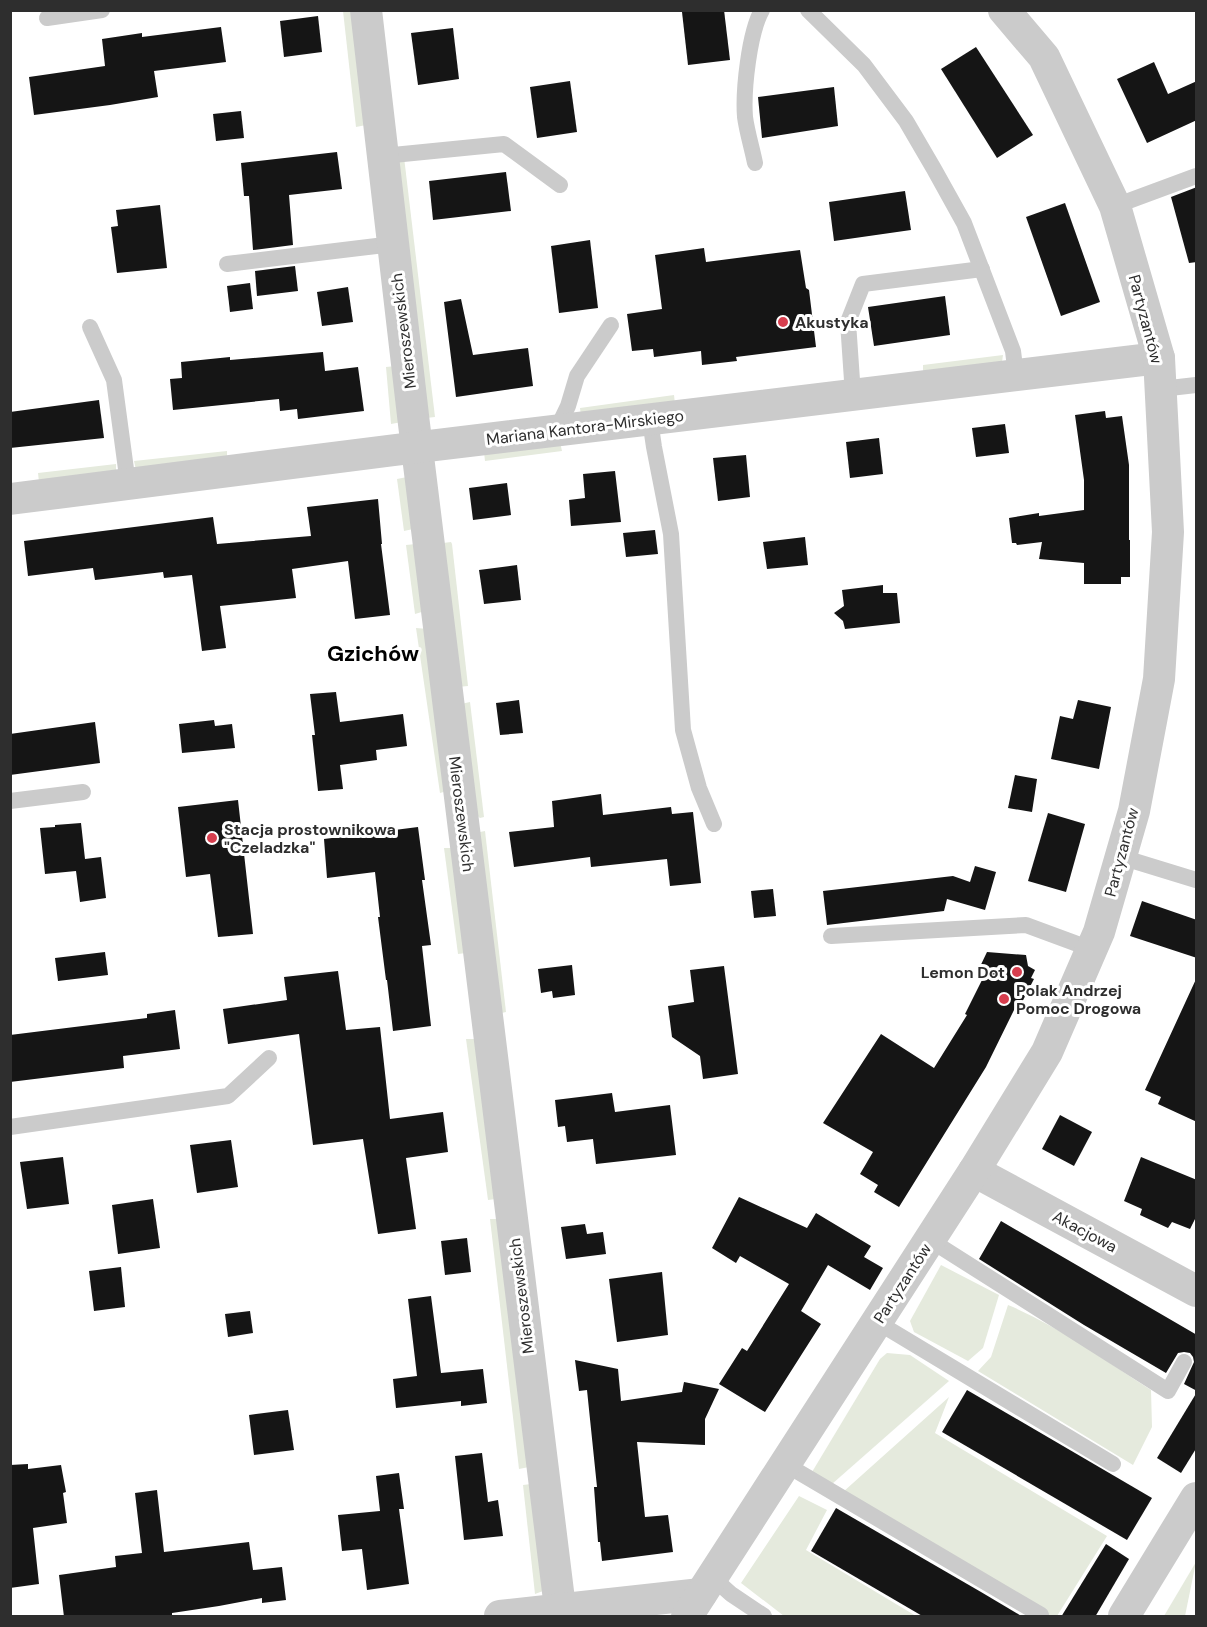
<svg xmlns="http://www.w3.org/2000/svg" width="1207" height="1627" font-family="'DM Sans',sans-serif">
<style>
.green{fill:#e5eadd}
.building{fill:#151515}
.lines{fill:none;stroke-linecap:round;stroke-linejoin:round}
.service{stroke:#cbcbcb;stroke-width:16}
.minor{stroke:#cbcbcb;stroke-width:32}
.poi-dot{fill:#d73e4e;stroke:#fff;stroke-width:2}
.labels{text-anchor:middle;stroke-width:6;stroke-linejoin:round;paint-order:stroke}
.street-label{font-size:16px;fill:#2e2e2e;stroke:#fff}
.poi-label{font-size:16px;font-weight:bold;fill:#2e2e2e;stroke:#fff;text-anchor:start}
.district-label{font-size:22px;font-weight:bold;fill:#000;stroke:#fff}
</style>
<rect width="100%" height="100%" fill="#fff"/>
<g class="green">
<path d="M343,11h9l14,114 -10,2z"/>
<path d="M395,157h9l31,260 -9,1z"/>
<path d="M1003,355l-1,7 -79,11v-8z"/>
<path d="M396,366l6,56 -11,2 -5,-57z"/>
<path d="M674,395l1,9 -94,12 -1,-8z"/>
<path d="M560,442l2,9 -77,10 -1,-9z"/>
<path d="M227,451v7l-91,12 -2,-9z"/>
<path d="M116,464v8l-77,10 -1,-9z"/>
<path d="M407,477l6,52 -9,2 -7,-52z"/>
<path d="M451,542l1,2 16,142 -10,1 -15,-144z"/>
<path d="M416,544l9,67 -10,3 -9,-69z"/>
<path d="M416,628l12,1 19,162 -7,2z"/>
<path d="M470,702l14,115 -4,1 -6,-5 -13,-109z"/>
<path d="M485,831l21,181 -9,2 -17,-182z"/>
<path d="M444,848h10l12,105 -8,1z"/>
<path d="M466,1039h12l18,160 -8,1z"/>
<path d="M490,1219h9l30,248 -10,2z"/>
<path d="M941,1265l58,30 -16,53 -15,13 -54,-29 -4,-11z"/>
<path d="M1008,1305c51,21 96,55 143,85l1,37 -19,38 -155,-94 13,-14z"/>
<path d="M887,1353l23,2 39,26 -117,103 -20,-12 68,-113z"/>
<path d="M949,1397l-14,36 172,103 -50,80h-12l-202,-124z"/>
<path d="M531,1484l12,107 -8,3 -12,-109z"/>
<path d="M799,1496l28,14 -21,40 110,66h-132l-43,-33z"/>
<path d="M1196,1562l-11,54h-21z"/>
</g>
<g class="building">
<path d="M696,10h28l6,50 -42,5 -6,-53z"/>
<path d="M318,16l4,36 -38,5 -4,-36z"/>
<path d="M221,27l5,35 -72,9 4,26 -48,8 -76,10 -5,-38 76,-11 -3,-27 40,-6v4z"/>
<path d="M453,28l6,51 -41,6 -7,-52z"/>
<path d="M976,47l57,88 -36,23 -56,-89z"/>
<path d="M1154,62l14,32 29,-13v39l-50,23 -30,-64z"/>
<path d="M570,81l7,51 -40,6 -7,-51z"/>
<path d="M834,87l4,39 -76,12 -4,-41z"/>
<path d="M241,111l3,27 -28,3 -3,-27z"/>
<path d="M337,152l5,37 -53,6 4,50 -40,5 -4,-54h-5l-3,-33z"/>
<path d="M506,172l5,39 -78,9 -4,-39z"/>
<path d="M1197,187v75l-8,1 -18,-66z"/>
<path d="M905,191l6,39 -77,11 -5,-39z"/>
<path d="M1065,203l35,99 -39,14 -35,-99z"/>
<path d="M160,205l7,63 -50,5 -6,-46 7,-1 -2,-16z"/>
<path d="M590,240l8,68 -39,5 -8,-67z"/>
<path d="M704,248l2,14 94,-12 6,38 3,2 7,57 -80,10 1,4 -35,4 -1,-14 -47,6 -1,-8 -21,2 -5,-37 35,-5 -7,-54z"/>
<path d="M295,266l3,25 -41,5 -2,-25z"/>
<path d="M250,283l3,26 -23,3 -3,-26z"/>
<path d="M348,287l5,35 -31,4 -5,-34z"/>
<path d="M945,296l5,39 -76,11 -6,-39z"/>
<path d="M461,299l12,56 55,-7 5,38 -77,11 -12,-95z"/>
<path d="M323,352l2,19 33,-4 6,44 -66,8 -1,-10 -17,2 -1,-12 -106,11 -3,-31 12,-1 -1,-16 49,-5v3z"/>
<path d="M99,400l5,38 -94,10v-36z"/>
<path d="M1105,411l1,7 16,-2 7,49v75h1v37h-9v7h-37v-21l-45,-4 3,-17 -25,3 -1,-2h-4l-3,-25 30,-5v3l45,-6v-30l-9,-65z"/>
<path d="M1005,424l4,29 -33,4 -4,-29z"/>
<path d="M879,438l4,36 -33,4 -4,-36z"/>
<path d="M746,455l4,42 -32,4 -5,-43z"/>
<path d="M615,471l6,51 -50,4 -2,-26 16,-2 -2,-24z"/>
<path d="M507,483l4,32 -38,5 -4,-32z"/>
<path d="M378,499l4,45h-1l9,71 -35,4 -7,-58 -56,8 4,29 -76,8 6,42 -24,3 -10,-76 -28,3 -1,-6 -68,8 -2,-12 -65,8 -4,-35 189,-24 4,27 94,-8 -4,-29z"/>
<path d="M655,530l3,24 -32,3 -3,-24z"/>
<path d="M805,537l3,28 -41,4 -4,-27z"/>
<path d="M517,565l4,35 -37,4 -5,-34z"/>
<path d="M883,585v8h14l3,30 -55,6 -2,-8 -9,-8 10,-7 -2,-16z"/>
<path d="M336,692l4,30 63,-8 4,32 -31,4 1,10 -37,5 3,24 -25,2 -6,-56h3l-5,-41z"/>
<path d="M519,700l4,33 -23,2 -4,-32z"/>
<path d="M1078,700l33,7 -12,62 -48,-10 9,-43 13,3z"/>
<path d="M214,720l1,6 17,-2 3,24 -53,5 -3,-29z"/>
<path d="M95,722l5,41 -90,12v-41z"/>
<path d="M1015,775l22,4 -5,33 -24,-4z"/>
<path d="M601,794l2,21 68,-8 1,7 21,-2 8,71 -31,3 -3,-27 -76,8 -1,-10 -76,10 -5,-35 45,-5 -2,-26z"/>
<path d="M238,800l15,134 -35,3 -8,-63 -24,3 -8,-70z"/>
<path d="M1048,813l37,11 -19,68 -38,-11z"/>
<path d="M81,823l4,36 16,-2 5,41 -26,4 -4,-31 -31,3 -5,-46 15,-1v-2z"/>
<path d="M418,827l7,53h-3l9,65 -9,1 9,80 -38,5 -6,-51h-1l-8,-63h2l-5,-45 -48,6 -3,-39z"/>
<path d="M975,866l21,6 -11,38 -38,-11 -3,12 -117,14 -4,-34 130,-15 17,6z"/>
<path d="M773,889l3,27 -22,2 -3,-27z"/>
<path d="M1142,901l55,19v38l-67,-22z"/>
<path d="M105,952l3,23 -50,6 -3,-23z"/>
<path d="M987,952l39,3 2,11 7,4 -4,8 3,1 -16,31 -3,-2 -29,59 -87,140 -25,-15 4,-7 -18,-11 13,-22 -50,-29 58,-89 53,34 33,-53 -2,-1 18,-36 -7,-3z"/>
<path d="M572,965l3,30 -22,3 -1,-7 -11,2 -3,-24z"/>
<path d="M724,966l14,108 -35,5 -3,-23 -28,-19 -4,-31 26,-4 -4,-32z"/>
<path d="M338,971l8,59 34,-3 10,92 53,-7 5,40 -42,6 10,71 -38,5 -15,-95 -50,6 -14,-111 -71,10 -5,-35 64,-9 -3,-23z"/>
<path d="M1197,977v145l-39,-18 3,-7 -16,-7z"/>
<path d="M175,1010l5,39 -57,7 1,12 -114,14v-47l137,-17v-4z"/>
<path d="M612,1093l3,19 55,-7 6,50 -80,9 -3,-25 -26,3 -2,-16 -7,1 -3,-27z"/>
<path d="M1060,1115l32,17 -18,34 -32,-17z"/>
<path d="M231,1140l7,47 -41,6 -7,-48z"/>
<path d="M63,1157l6,47 -42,5 -7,-47z"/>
<path d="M1141,1157l56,23v35l-7,14 -18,-7 -4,6 -28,-13 2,-6 -18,-8z"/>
<path d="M739,1197l68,31 9,-15 55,33 -7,11 19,11 -13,22 -42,-25 -27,46 20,13 -56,88 -46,-28 23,-36 5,3 42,-67 -49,-28 -4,7 -24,-15z"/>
<path d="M153,1199l7,49 -42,6 -6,-49z"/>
<path d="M1001,1221l196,114v56l-13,-7 10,-22 -1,-5 -3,-4 -6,-1 -6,1 -12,20 -82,-48 -105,-66z"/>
<path d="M585,1224l2,10 16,-2 3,22 -40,5 -5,-32z"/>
<path d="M467,1238l4,34 -26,3 -4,-34z"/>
<path d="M121,1267l4,40 -31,4 -5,-40z"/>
<path d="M662,1272l6,63 -51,7 -8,-63z"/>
<path d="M431,1296l10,77 42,-4 4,34 -26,3v-5l-65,7 -3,-29 24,-3 -9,-77z"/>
<path d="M250,1311l3,22 -25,4 -3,-23z"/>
<path d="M575,1360l43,9 3,32 61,-9 2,-10 35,7 -14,30v26l-68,-3 8,75 23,-2 5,37 -71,9 -2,-19h-2l-4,-55h3l-10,-97 -8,1z"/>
<path d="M967,1390l185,108 -25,42 -185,-108z"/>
<path d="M1197,1392v55l-16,26 -24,-15z"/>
<path d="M288,1410l6,40 -40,5 -5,-40z"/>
<path d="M482,1453l6,49 10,-2 5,36 -39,4 -9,-84z"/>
<path d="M28,1464v5l33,-4 5,27 -3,1 4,30 -34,5 6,56 -29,4v-123z"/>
<path d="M399,1473l5,36h-5l10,75 -42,6 -5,-41 -20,2 -4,-36 42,-4 -4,-35z"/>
<path d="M157,1490l7,62 85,-10 4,28 29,-3 4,33 -24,3v-5l-43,8 -47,7v4h-108l-5,-42 57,-8 -1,-11 27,-3 -7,-60z"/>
<path d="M836,1508l145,84 42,25h-99l-113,-66z"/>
<path d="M1106,1544l23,15 -34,58h-34z"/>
</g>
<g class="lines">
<g class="service">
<path d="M808,10l56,55 42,56 28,48 30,54 49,128 3,24"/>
<path d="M47,18l55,-8"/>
<path d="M383,156l121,-12 56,41"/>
<path d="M755,163c-3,-15 -8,-31 -10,-46 -2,-26 4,-84 17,-107"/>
<path d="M1115,206l81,-30"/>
<path d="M227,264l166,-20"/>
<path d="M90,327l24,53 14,104"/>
<path d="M1161,389l35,-4"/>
<path d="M853,395l-5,-73 15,-38 119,-15"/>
<path d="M650,420l4,27 17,87 12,196 16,58 15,36"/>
<path d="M556,431l12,-25 9,-30 34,-51"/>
<path d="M10,801l73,-9"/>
<path d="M1121,857l75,23"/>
<path d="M831,936l195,-11 65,24"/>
<path d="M10,1127l218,-31 41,-38"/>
<path d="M930,1240l238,151 16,-29"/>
<path d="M877,1322l236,142"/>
<path d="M785,1464l256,151"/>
<path d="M712,1577l19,17 33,22"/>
</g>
<g class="minor">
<path d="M366,10l48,414 147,1192"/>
<path d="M10,499l385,-49 764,-92"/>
<path d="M974,1171l222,120"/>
<path d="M500,1616l201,-22"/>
<path d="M687,1616l287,-445 73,-119 52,-120 35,-121 25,-132 9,-147 -9,-174 -44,-152 -71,-149 -40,-47"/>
<path d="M1124,1616l72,-118"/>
</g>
</g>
<g class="poi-dot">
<circle cx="783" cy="322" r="6"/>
<circle cx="212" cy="838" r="6"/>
<circle cx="1017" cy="972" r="6"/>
<circle cx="1004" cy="999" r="6"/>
</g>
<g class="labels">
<g class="street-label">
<text transform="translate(1146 319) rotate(75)" y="6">Partyzantów</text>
<text transform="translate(403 331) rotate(-97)" y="6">Mieroszewskich</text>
<text transform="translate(585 427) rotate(-7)" y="6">Mariana Kantora-Mirskiego</text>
<text transform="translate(462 814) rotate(83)" y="6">Mieroszewskich</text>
<text transform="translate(1121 852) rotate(-75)" y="6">Partyzantów</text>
<text transform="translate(1085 1231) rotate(28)" y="6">Akacjowa</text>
<text transform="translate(902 1283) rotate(-57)" y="6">Partyzantów</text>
<text transform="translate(521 1296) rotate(-97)" y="6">Mieroszewskich</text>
</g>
<g class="poi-label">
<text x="795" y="328">Akustyka</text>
<text x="224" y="835">Stacja prostownikowa<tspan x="224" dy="18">"Czeladzka"</tspan></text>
<text x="1005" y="978" text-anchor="end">Lemon Dot</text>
<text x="1016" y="996">Polak Andrzej<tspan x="1016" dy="18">Pomoc Drogowa</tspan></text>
</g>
<g class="district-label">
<text x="373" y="661">Gzichów</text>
</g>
</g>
<rect width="1207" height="1627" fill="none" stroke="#2e2e2e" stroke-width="24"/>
</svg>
